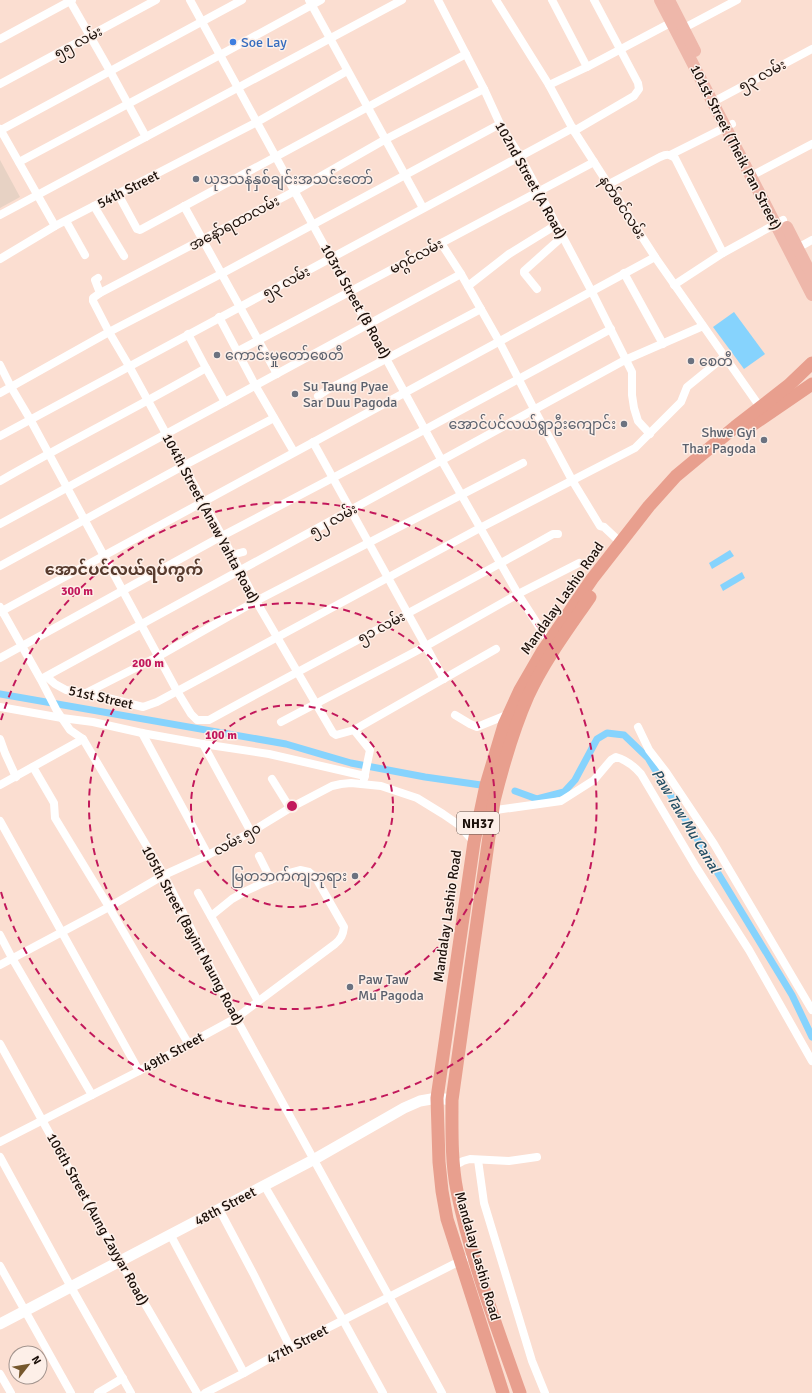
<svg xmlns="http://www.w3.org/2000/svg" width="812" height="1393" font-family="Signika,'Noto Sans Myanmar',sans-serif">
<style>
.education{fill:#e7d2c4}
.water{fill:#86d3fd}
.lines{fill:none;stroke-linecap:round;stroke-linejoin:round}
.canal{stroke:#86d3fd;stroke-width:7}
.minor{stroke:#fff;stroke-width:8}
.secondary{stroke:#fff;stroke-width:11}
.primary{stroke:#eeb7aa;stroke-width:12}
.trunk{stroke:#e89f8e;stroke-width:13}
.ring{fill:none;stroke:#c2185b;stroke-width:2;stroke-dasharray:7 5}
.shop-dot{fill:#3f7fe0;stroke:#fdefe8;stroke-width:1.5}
.worship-dot{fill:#6b7280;stroke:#fdefe8;stroke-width:1.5}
.labels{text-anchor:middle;stroke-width:3;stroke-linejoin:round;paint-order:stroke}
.shield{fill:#fdefe8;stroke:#5f524c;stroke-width:1}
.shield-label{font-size:13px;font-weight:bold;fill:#1b0f09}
.street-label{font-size:14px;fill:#1b0f09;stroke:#fdefe8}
.shop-label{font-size:14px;fill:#366cbe;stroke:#fdefe8;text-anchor:start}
.worship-label{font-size:14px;fill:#5b616d;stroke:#fdefe8;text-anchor:start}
.water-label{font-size:15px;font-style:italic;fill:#244f65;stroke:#fdefe8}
.quarter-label{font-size:16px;font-weight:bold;fill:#573b2e;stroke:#fdefe8}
.centre{fill:#c2185b;stroke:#fdefe8;stroke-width:2}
.ring-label{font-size:12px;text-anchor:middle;font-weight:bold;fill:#c2185b;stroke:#fdefe8;stroke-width:3;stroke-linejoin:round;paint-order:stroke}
</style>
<rect width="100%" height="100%" fill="#fbded1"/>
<path class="education" d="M0,160l20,37 -20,11z"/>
<g class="water">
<path d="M734,312l31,42 -21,15 -31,-42z"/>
<path d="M730,550l4,6 -22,13 -3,-6z"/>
<path d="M742,572l3,6 -22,13 -3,-6z"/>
</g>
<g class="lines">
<g class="canal">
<path d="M0,694l286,50 65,19 74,14 56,8"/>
<path d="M515,791l22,8 27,-7 11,-12 22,-41 10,-6 17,2 24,23 144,237 20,42"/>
</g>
<g class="minor">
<path d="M190,0l252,461 76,133 31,48 3,2"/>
<path d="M309,0l114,208"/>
<path d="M438,0l46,89 16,35 20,32 72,136 40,80v23l2,13 4,13 12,13"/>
<path d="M496,0l53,85 25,46 81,126 105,150"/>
<path d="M552,0l35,67"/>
<path d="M70,1l40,70 36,66"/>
<path d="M684,28l53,-28"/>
<path d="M0,39l72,-39"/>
<path d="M0,84l156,-84"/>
<path d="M549,85l38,-18 89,-47"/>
<path d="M484,89l-98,50 -91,52 -195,102 -7,5v3l16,31 20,34 93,170 34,65 77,132 3,2 18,-5 142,-81"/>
<path d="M713,102l99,-53"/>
<path d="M0,129l55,97"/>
<path d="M1,130l241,-130"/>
<path d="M574,131l60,-35 5,-7 -1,-6 -44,-83"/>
<path d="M670,155l62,-31"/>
<path d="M19,162l201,-107 101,-55"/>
<path d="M751,176l61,-32"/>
<path d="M609,184l51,-27c7,-3 9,-3 15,1l48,95 60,-33"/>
<path d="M118,194l19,35 3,1 326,-176"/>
<path d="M94,206l30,50"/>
<path d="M184,206l93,168"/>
<path d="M0,215l402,-215"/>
<path d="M66,221l19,34"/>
<path d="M441,243l20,31 38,67 35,68 38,71 28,46 4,1 16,15"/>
<path d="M794,250l18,-10"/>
<path d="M0,259l55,-33 202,-104 90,-51"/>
<path d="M624,273l39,71"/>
<path d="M98,278l-3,2 5,13"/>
<path d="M674,285l49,-32"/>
<path d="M468,286l41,-32 47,-29"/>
<path d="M537,289l-13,-16v-2l38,-34"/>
<path d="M219,317l36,68 39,67"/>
<path d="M188,334l18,34"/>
<path d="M238,351l356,-189"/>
<path d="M0,365l11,22 19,32 147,272 14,23 6,6h12c114,-63 231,-122 344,-186h5"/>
<path d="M0,393l109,-61 112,-58 279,-150"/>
<path d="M318,396l9,-6 154,-81"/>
<path d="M0,436l573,-308"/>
<path d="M313,442l131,237"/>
<path d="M0,481c68,-39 138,-74 206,-113l19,34"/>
<path d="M0,524l461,-250"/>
<path d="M232,555l11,-3"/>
<path d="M0,566l183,-100 91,-48"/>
<path d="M0,607l41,73 16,31 13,19 13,9 81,136 72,143 206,375"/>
<path d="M0,612l655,-355"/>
<path d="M0,658l222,-122 204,-107 185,-100"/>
<path d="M47,677l8,7 11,6 30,5 47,12 14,-5 323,-174 155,-80 46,-46 6,-15 38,-31"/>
<path d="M43,678l582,-318 78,-34"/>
<path d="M86,693l73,-37 97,-55 267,-138"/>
<path d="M0,707l62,11 31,4 49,11 61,11 66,10 96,22"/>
<path d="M455,715l15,9 7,3 32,-13"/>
<path d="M281,722l145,-76 92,-52 61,-31"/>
<path d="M638,727l11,23 17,22 48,72 98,166"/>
<path d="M354,730l16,20 -6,29"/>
<path d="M142,733l66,122"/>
<path d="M0,739l5,14 11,24"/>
<path d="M203,744l48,88"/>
<path d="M33,767l21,36 1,15 54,89 79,136"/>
<path d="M272,779l18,29"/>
<path d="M0,785l83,-46"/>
<path d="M489,811l72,-10 33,-21 17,-20 5,-3c11,3 18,9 25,17l55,93 53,83 63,111"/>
<path d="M0,821l139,250"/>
<path d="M259,856l12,24"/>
<path d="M198,893l60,108"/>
<path d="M0,935l12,23 80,137"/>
<path d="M0,965l109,-58 55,-32 44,-20 43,-23 39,-24 42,-22 9,-2 10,-1 30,3 36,12 26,16 16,11 15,17"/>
<path d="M0,1044l120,217 77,132"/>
<path d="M0,1142l139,-71 97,-53 99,-74c6,-5 8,-9 9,-17l-28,-49 -7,-6 -9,-2 -15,4 -22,9 -17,8 -14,8 -21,17"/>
<path d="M0,1157l71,130 60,106"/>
<path d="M478,1160l6,43 48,158 13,32"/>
<path d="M454,1166l9,-5 7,-2 39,2 28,-4"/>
<path d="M264,1185l79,135 40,73"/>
<path d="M219,1209l35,66 36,72"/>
<path d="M170,1234l74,139"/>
<path d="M0,1266l71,127"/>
<path d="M0,1374l11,19"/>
<path d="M98,1393l25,-15"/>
<path d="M205,1393l39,-20 46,-26 174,-88"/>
</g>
<path class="secondary" d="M0,1324l313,-164 91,-52 16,-7 17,-3 15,2"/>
<g class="primary">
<path d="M660,0l152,295"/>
<path d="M670,2l25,49"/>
<path d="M787,227l25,49"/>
</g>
<g class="trunk">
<path d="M745,430l67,-46"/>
<path d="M503,1393l-56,-174 -5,-28 -3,-29 -2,-64 37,-256 12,-57 18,-60 16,-35 22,-38 50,-73 57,-73 27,-30 59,-49 54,-42 23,-22"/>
<path d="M520,1393c-23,-66 -49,-133 -63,-202 -6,-30 -5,-62 -5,-91l42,-299c9,-36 19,-71 34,-105 16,-35 40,-67 62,-99"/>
</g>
</g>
<g class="ring">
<circle cx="292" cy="806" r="101"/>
<circle cx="292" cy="806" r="203"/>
<path d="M1 720A304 304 0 1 1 1 892"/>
</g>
<circle class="shop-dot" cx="233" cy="42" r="4"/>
<g class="worship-dot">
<circle cx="196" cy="179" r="4"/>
<circle cx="217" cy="355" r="4"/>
<circle cx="691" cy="361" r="4"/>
<circle cx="295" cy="394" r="4"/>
<circle cx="624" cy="424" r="4"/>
<circle cx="764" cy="440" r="4"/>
<circle cx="355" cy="876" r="4"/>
<circle cx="350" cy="987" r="4"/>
</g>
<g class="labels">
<rect class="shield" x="457" y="812" width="42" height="22" rx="3"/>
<g class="shield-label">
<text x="478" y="828">NH37</text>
</g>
<g class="street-label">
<text transform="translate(78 42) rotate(-28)" y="5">၅၅ လမ်း</text>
<text transform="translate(762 75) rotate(-28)" y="5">၅၃ လမ်း</text>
<text transform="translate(736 147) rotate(63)" y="5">101st Street (Theik Pan Street)</text>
<text transform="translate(531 180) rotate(61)" y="5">102nd Street (A Road)</text>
<text transform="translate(128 189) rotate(-27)" y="5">54th Street</text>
<text transform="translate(623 207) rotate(57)" y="5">နတ်စင်လမ်း</text>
<text transform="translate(234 223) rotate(-28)" y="5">အနော်ရထာလမ်း</text>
<text transform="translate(416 256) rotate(-28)" y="5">မဂ္ဂင်လမ်း</text>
<text transform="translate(286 282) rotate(-28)" y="5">၅၃ လမ်း</text>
<text transform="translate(356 301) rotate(61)" y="5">103rd Street (B Road)</text>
<text transform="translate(211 518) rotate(62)" y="5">104th Street (Anaw Yahta Road)</text>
<text transform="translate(333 520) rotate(-29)" y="5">၅၂ လမ်း</text>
<text transform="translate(562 598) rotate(-55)" y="5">Mandalay Lashio Road</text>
<text transform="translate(381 627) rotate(-28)" y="5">၅၁ လမ်း</text>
<text transform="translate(101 697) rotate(13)" y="5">51st Street</text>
<text transform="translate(237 839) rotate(-29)" y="5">လမ်း ၅၀</text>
<text transform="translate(447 916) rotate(-82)" y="5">Mandalay Lashio Road</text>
<text transform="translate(193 935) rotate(62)" y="5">105th Street (Bayint Naung Road)</text>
<text transform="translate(173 1052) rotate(-29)" y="5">49th Street</text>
<text transform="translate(225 1206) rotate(-28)" y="5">48th Street</text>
<text transform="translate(98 1219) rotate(61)" y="5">106th Street (Aung Zayyar Road)</text>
<text transform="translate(478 1256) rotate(74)" y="5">Mandalay Lashio Road</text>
<text transform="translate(297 1344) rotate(-28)" y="5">47th Street</text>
</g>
<g class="shop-label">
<text x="241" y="47">Soe Lay</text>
</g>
<g class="worship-label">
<text x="204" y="184">ယုဒသန်နှစ်ချင်းအသင်းတော်</text>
<text x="225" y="360">ကောင်းမှုတော်စေတီ</text>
<text x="699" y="366">စေတီ</text>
<text x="303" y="391">Su Taung Pyae<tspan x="303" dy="16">Sar Duu Pagoda</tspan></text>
<text x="616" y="429" text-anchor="end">အောင်ပင်လယ်ရွာဦးကျောင်း</text>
<text x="756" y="437" text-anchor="end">Shwe Gyi<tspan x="756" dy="16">Thar Pagoda</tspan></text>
<text x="347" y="881" text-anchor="end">မြတဘက်ကျဘုရား</text>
<text x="358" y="984">Paw Taw<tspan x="358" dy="16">Mu Pagoda</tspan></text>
</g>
<g class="water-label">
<text transform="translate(686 821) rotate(59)" y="5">Paw Taw Mu Canal</text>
</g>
<g class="quarter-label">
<text x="124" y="575">အောင်ပင်လယ်ရပ်ကွက်</text>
</g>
</g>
<circle cx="292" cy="806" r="6" class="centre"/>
<g class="ring-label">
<text x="77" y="595">300 m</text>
<text x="148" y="667">200 m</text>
<text x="221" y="739">100 m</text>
</g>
<g transform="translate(28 1365) rotate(59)"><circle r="19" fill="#fdefe8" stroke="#a3958f"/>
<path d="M0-3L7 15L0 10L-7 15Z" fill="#76582d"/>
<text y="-6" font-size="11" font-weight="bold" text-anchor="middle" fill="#1b0f09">N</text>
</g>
</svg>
